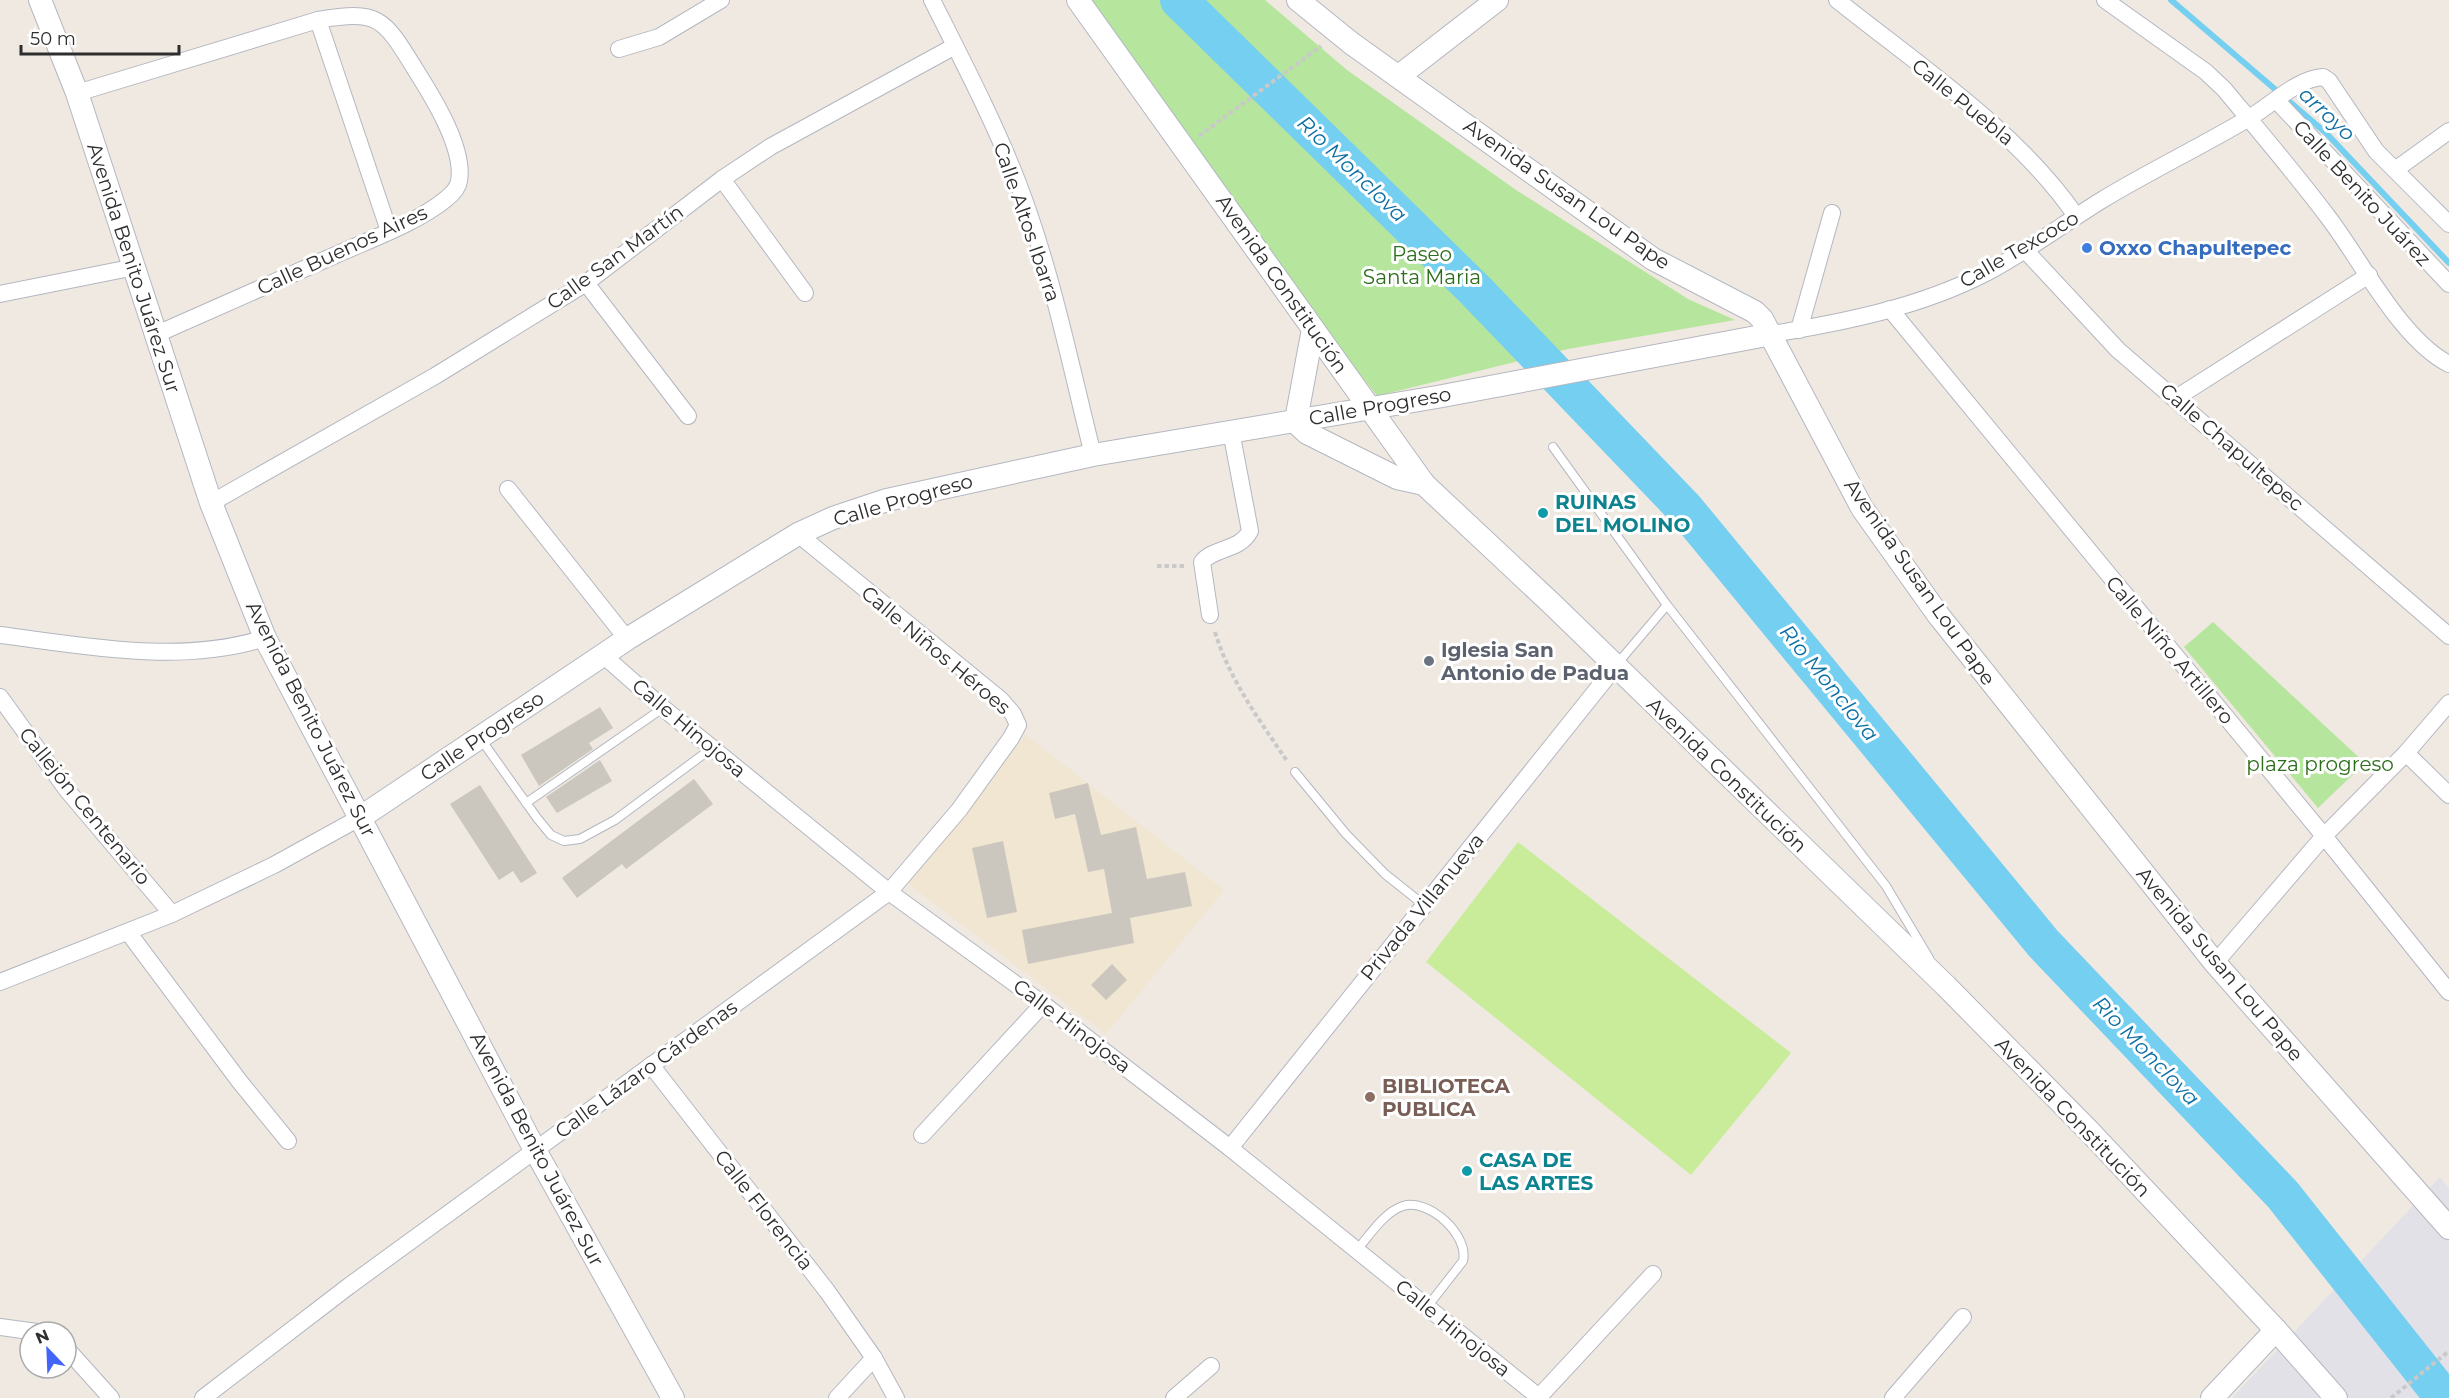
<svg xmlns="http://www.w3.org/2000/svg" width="2449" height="1398" font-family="Montserrat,sans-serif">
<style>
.industrial{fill:#e3e1e8}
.education{fill:#f0e6d1}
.green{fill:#b6e59e}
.pitch{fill:#c9ec9a}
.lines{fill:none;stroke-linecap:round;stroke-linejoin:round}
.stream{stroke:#75cff0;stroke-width:6}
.river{stroke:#75cff0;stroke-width:38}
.building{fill:#cbc7bf}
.lane-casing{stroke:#b4b7c1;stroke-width:10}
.street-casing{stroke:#b4b7c1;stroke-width:18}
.secondary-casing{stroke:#b4b7c1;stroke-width:24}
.path{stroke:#c9c9c9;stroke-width:4;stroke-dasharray:4.5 3;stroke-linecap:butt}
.lane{stroke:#fff;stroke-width:8}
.street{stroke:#fff;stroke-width:16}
.secondary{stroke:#fff;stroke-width:22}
.shop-dot{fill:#3f7fe0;stroke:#fff;stroke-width:2}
.culture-dot{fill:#0f9aa8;stroke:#fff;stroke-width:2}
.worship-dot{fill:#6b7280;stroke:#fff;stroke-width:2}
.education-dot{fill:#8d6e63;stroke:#fff;stroke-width:2}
.labels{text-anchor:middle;stroke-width:6;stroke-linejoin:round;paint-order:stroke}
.street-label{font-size:20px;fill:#2e2e2e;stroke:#fff}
.shop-label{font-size:20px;font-weight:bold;fill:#366cbe;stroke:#fff;text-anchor:start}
.park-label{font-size:20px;fill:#2c6e1b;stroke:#fff}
.culture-label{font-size:20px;font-weight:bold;fill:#0d838f;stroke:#fff;text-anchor:start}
.worship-label{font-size:20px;font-weight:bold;fill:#5b616d;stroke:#fff;text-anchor:start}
.education-label{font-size:20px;font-weight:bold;fill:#785e54;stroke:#fff;text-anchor:start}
.water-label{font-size:21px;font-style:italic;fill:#0d6fa3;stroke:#fff}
</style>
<rect width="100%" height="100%" fill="#efe9e1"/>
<path class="industrial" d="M2440,1177l9,12v209h-217z"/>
<path class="education" d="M1026,735l198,155 -118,144 -199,-151z"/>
<g class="green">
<path d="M1088,0h177l82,70 169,120 172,109 47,21 -167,29 -191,47 -95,-122z"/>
<path d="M2213,622l152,141 -47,45 -134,-161z"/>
</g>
<path class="pitch" d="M1518,842l273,211 -100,122 -265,-213z"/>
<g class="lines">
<path class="stream" d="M2171,0l155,133 123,130"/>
<path class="river" d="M1179,0l297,291 210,219 357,433 240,252 161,203"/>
</g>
<g class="building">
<path d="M600,707l13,21 -24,15 4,6 -54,37 -18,-31z"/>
<path d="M600,760l12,21 -55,32 -11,-16z"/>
<path d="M694,779l19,25 -87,65 -4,-5 -45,34 -15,-20z"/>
<path d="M1088,783l13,52 35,-8 11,52 38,-7 7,34 -62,12 4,25 -106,21 -6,-34 90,-17 -8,-44 -16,3 -13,-58 -20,5 -6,-26z"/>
<path d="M480,785l57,88 -16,10 -8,-12 -14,9 -49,-76z"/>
<path d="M1003,841l14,71 -30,6 -15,-70z"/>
<path d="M1112,964l15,16 -21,20 -15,-15z"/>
</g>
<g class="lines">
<g class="lane-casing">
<g id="lane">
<path d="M1553,447l114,158 -50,59"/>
<path d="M1667,605l219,281 43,72"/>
<path d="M480,738l57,80 14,17 13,6 16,-2 35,-19 97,-72"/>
<path d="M1295,772l51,62 39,40 39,31"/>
<path d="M526,803l137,-95"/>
<path d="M1357,1250c12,-14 27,-38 46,-44 26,-8 66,29 60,55l-36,46"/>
</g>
</g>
<g class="street-casing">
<g id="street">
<path d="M932,0c29,58 60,117 84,178 35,89 54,185 77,277"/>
<path d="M1837,0c81,65 181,131 239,216"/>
<path d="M2105,0l101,72 18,17c35,42 71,84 104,128 33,43 73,123 121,147"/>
<path d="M318,20l71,211"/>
<path d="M619,49l40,-12 62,-37"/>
<path d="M77,93l241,-73c61,-10 65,-3 97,49 17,27 50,79 44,112 -1,7 -8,14 -13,18 -28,23 -72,39 -106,54 -61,27 -122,54 -183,81"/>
<path d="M2277,101l172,183"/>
<path d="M2395,170l54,-39"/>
<path d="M722,179l83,114"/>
<path d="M2024,249l94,101 331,286"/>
<path d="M586,283l102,133"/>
<path d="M0,294l135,-27"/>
<path d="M1890,309l434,527 125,156"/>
<path d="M1799,330l33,-117"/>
<path d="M1772,334c73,-12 148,-27 214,-61 40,-21 77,-49 116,-73 48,-29 98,-53 147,-82 23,-13 47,-39 74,-41l6,4 47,70 73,73"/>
<path d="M2176,398l193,-123"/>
<path d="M508,489l119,150"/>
<path d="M211,503l224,-127 151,-93 136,-104 48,-32 185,-101"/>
<path d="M1210,615l-8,-53c12,-15 38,-11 48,-31l-19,-100"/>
<path d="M0,635c86,11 181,30 265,3"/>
<path d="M603,655l60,53 226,184 154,112 187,144 310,250"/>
<path d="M0,697l67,93 105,124"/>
<path d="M2406,753l43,42"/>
<path d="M128,932l112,150 48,59"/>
<path d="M2215,963l109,-127 82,-83 43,-50"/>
<path d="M0,982l172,-68 102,-49 87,-48"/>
<path d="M651,1065l176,226 47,67 22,40"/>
<path d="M922,1135l121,-131"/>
<path d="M1230,1148l385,-481"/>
<path d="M0,1327l37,5"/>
<path d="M66,1348l45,50"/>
<path d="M203,1398l146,-112 540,-394 70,-82 52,-72 7,-13 -5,-11 -12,-14 -203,-166"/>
<path d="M837,1398l37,-40"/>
<path d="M1174,1398l37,-32"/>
<path d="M1538,1398l115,-124"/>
<path d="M1893,1398l70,-81"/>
</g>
</g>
<g class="secondary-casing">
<g id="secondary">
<path d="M40,0l37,93 134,410 54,135 270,512 138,248"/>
<path d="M1078,0l346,484 128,120 394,382 143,145 187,199 60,68"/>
<path d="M1298,0l53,43 302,216 102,53 7,7 100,189 77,108 276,347 234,265"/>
<path d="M1399,76l98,-76"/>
<path d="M1296,420l17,-91"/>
<path d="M1294,421l13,12 90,45 27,6"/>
<path d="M361,817l266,-178 171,-105 35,-16 54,-18 206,-45 344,-58 335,-63"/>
<path d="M2212,1398l64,-68"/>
</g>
</g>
<g class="path">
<path d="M1199,136l122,-90"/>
<path d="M1157,566h28"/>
<path d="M1215,632c14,47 45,89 72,129"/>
<path d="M2391,1398l58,-47"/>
</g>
<use href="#lane" class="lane"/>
<use href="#street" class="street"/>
<use href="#secondary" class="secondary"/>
</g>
<circle class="shop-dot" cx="2087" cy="248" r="6"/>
<g class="culture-dot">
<circle cx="1543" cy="513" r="6"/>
<circle cx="1467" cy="1171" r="6"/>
</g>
<circle class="worship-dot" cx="1429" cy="661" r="6"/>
<circle class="education-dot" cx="1370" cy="1097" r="6"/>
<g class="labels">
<g class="street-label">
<text transform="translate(1963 102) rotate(39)" y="7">Calle Puebla</text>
<text transform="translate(2362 193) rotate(47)" y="7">Calle Benito Juárez</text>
<text transform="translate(1567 194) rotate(35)" y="7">Avenida Susan Lou Pape</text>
<text transform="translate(1027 222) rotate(71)" y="7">Calle Altos Ibarra</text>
<text transform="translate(2019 249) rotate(-30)" y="7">Calle Texcoco</text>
<text transform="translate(342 250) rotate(-25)" y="7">Calle Buenos Aires</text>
<text transform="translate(615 257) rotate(-36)" y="7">Calle San Martín</text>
<text transform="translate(134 268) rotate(72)" y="7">Avenida Benito Juárez Sur</text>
<text transform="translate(1282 284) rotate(55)" y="7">Avenida Constitución</text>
<text transform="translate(1380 406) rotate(-10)" y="7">Calle Progreso</text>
<text transform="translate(2232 447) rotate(41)" y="7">Calle Chapultepec</text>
<text transform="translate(903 500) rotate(-16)" y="7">Calle Progreso</text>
<text transform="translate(1920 582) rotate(55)" y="7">Avenida Susan Lou Pape</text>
<text transform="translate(936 650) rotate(40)" y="7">Calle Niños Héroes</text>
<text transform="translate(2170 650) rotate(50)" y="7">Calle Niño Artillero</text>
<text transform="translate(311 719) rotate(63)" y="7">Avenida Benito Juárez Sur</text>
<text transform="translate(689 728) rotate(40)" y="7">Calle Hinojosa</text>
<text transform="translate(482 736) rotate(-34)" y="7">Calle Progreso</text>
<text transform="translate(1727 775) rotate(44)" y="7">Avenida Constitución</text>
<text transform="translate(85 806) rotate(51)" y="7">Callejón Centenario</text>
<text transform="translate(1422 907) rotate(-51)" y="7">Privada Villanueva</text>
<text transform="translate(2220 964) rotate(50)" y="7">Avenida Susan Lou Pape</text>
<text transform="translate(1072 1026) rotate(37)" y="7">Calle Hinojosa</text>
<text transform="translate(646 1069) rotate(-36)" y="7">Calle Lázaro Cárdenas</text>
<text transform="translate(2073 1117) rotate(46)" y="7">Avenida Constitución</text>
<text transform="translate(537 1149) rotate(62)" y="7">Avenida Benito Juárez Sur</text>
<text transform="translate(764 1210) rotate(52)" y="7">Calle Florencia</text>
<text transform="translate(1453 1328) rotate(39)" y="7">Calle Hinojosa</text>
</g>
<g class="shop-label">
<text x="2099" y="255">Oxxo Chapultepec</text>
</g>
<g class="park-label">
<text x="1422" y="261">Paseo<tspan x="1422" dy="23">Santa Maria</tspan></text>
<text x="2320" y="771">plaza progreso</text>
</g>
<g class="culture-label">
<text x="1555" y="509">RUINAS<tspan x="1555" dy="23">DEL MOLINO</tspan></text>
<text x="1479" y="1167">CASA DE<tspan x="1479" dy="23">LAS ARTES</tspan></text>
</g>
<g class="worship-label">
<text x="1441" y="657">Iglesia San<tspan x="1441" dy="23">Antonio de Padua</tspan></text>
</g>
<g class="education-label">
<text x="1382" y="1093">BIBLIOTECA<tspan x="1382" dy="23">PUBLICA</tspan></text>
</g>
<g class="water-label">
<text transform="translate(2327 114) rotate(43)" y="7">arroyo</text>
<text transform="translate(1352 169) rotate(44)" y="7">Rio Monclova</text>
<text transform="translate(1829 683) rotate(51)" y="7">Rio Monclova</text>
<text transform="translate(2146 1051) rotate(46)" y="7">Rio Monclova</text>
</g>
</g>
<g transform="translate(48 1350) rotate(337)"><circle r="28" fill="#ffffff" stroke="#ababab" stroke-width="1.5"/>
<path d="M0-4.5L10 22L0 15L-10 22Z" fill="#4264fb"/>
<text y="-9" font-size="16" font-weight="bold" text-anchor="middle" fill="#2e2e2e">N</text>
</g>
<path d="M21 45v9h158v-9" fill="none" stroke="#2e2e2e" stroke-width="3"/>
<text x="30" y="45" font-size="18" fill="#2e2e2e" stroke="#ffffff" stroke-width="4.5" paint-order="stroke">50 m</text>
</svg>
